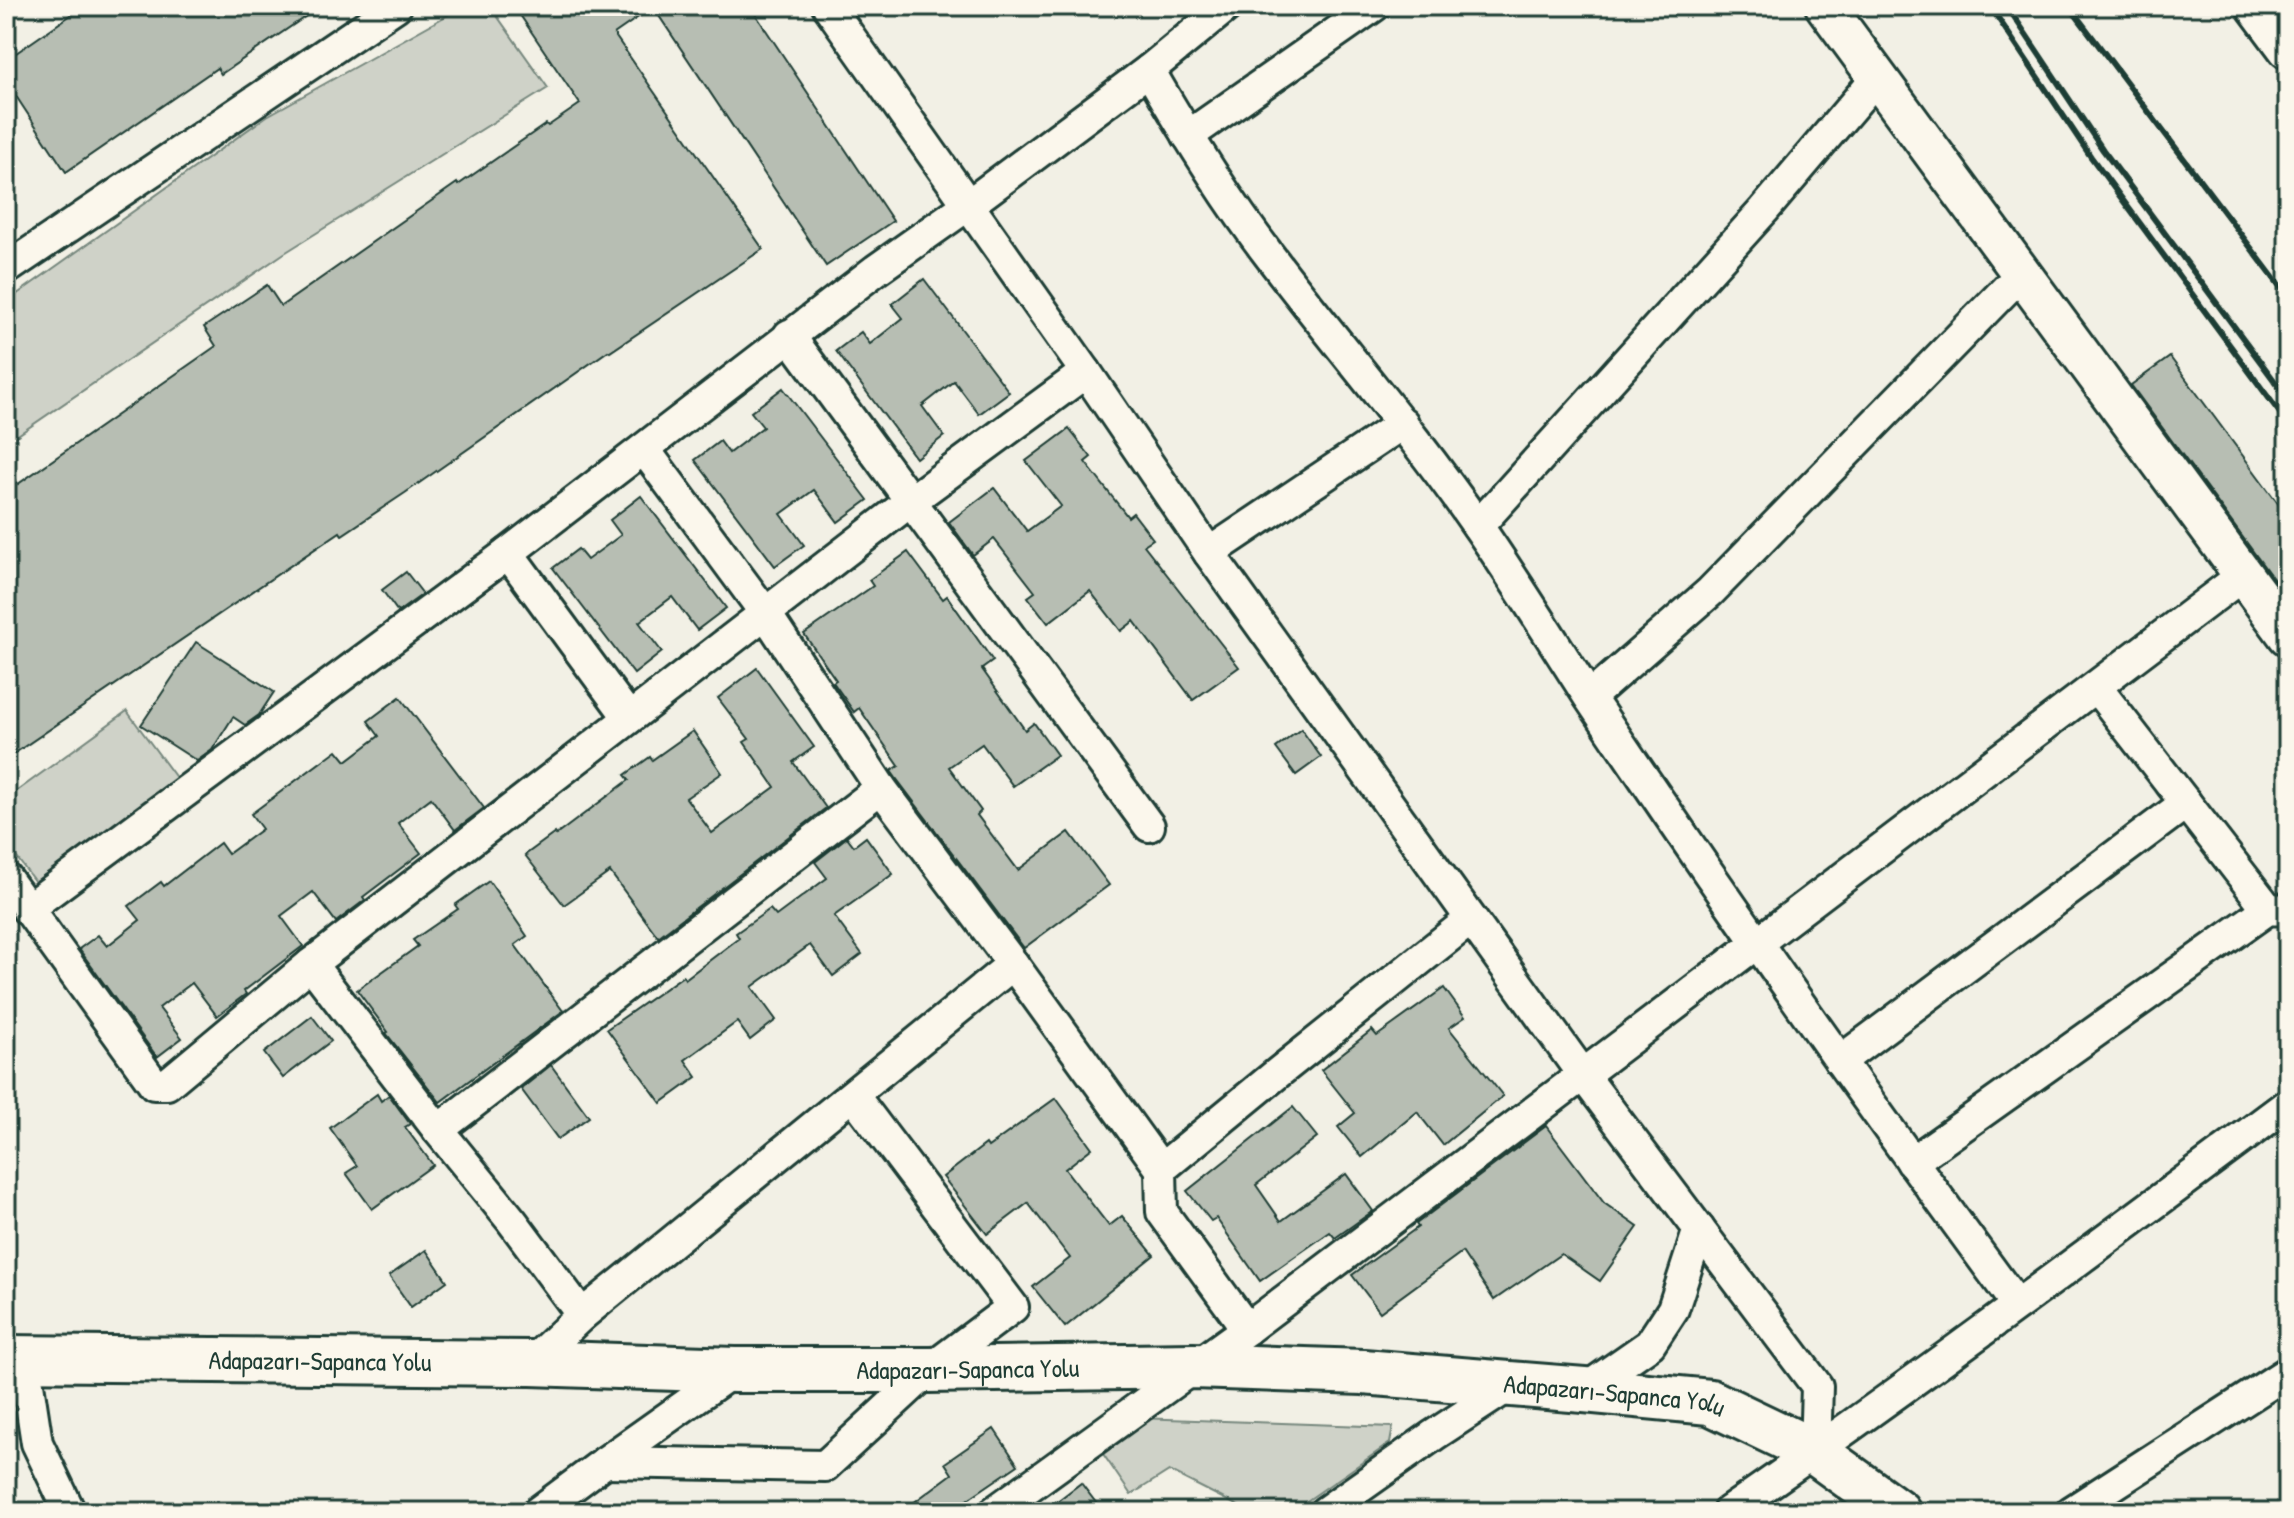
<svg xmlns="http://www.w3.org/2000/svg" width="2294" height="1518" font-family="'Patrick Hand',sans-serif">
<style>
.green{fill:#cfd2c8;stroke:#77887e;stroke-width:2}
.building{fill:#b7beb3;stroke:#1f3d34;stroke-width:2}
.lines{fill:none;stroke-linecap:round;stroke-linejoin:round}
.minor-casing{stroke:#1f3d34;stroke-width:36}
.tertiary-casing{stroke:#1f3d34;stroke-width:44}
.secondary-casing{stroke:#1f3d34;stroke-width:50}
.minor{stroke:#fbf7ec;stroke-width:30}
.tertiary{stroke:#fbf7ec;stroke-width:38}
.secondary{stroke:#fbf7ec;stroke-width:44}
.rail{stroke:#1f3d34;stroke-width:6}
.labels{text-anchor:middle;stroke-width:6;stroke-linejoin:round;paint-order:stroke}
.street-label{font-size:26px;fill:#1f3d34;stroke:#fbf7ec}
</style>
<rect width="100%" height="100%" fill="#f2f0e5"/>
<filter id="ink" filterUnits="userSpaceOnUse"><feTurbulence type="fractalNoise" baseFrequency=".0125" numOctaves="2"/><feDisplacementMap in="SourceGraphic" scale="16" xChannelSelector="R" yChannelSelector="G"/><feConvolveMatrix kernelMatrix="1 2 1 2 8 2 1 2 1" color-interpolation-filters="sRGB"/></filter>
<g filter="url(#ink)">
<g class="green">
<path d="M464,6h26l58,82 -265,166 -277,189v-141l261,-186z"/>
<path d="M127,711l50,68 -142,103 -29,-39v-44z"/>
<path d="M1138,1418l255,9 -3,16 -99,69h-41l-81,-41 -38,24 -32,-47z"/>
</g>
<g class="building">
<path d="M84,6h237l-100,68 -4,-6 -151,104 -60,-91v-21z"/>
<path d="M514,6h236l143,215 -67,45 -173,-259 -39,27 149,215 -153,103 -2,-1 -203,142 -63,42 -2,-3 -334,227v-293l12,18 198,-138 -12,-19 63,-42 14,21 176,-123 1,2 88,-61 2,2 32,-22z"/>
<path d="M924,279l85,113 -30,22 -25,-33 -32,25 22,30 -28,22 -80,-107 25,-19 9,12 33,-26 -11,-14z"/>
<path d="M2170,357l118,160v82l-157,-214z"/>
<path d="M783,388l85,112 -30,22 -24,-32 -33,24 23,31 -29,21 -80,-106 25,-19 9,12 34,-26 -12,-15z"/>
<path d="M1069,429l22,28 -6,5 43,55 5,-4 20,26 -9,6 95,122 -46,33 -59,-79 -13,10 -31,-40 -42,32 -20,-26 7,-5 -41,-53 -21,16 -24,-33 45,-34 33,43 34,-25 -35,-45z"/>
<path d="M641,496l85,112 -29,22 -25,-33 -33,25 23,30 -28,22 -81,-106 25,-19 9,11 34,-25 -11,-15z"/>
<path d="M908,552l35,47 4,-3 46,65 -11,8 43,61 9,-7 23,32 -44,31 -31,-42 -33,23 32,44 -4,4 41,55 51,-38 40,53 -85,63 -128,-170 -5,-7 8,-5 -40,-58 -5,4 -21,-30 3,-2 -32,-46 69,-48 -4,-6z"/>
<path d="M406,572l17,22 -25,18 -16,-22z"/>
<path d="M196,642l78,50 -15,23 -14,10 -12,-8 -21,33 -15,11 -56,-36z"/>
<path d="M757,668l57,79 -21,15 33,46 -168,129 -48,-65 -46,33 -39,-50 30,-22 1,2 73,-55 -4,-5 25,-18 2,3 41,-29 29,42 -36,25 26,35 63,-46 -31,-45 5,-3 -31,-41z"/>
<path d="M400,697l84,111 -29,22 -24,-32 -33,25 23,30 -58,44 2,3 -29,22 -23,-30 -32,24 22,30 -59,45 2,3 -29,22 -25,-33 -33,25 23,30 -25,19 -78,-108 19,-14 9,11 33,-26 -11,-14 32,-24 3,4 56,-43 8,11 34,-25 -11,-15 86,-64 9,11 33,-25 -11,-15z"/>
<path d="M1301,729l20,28 -25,18 -20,-27z"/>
<path d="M847,837l7,9 12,-9 27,37 -59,42 28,38 -29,22 -23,-31 -58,42 24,33 -26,20 -13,-18 -52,38 12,17 -36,26 -54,-74 76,-53 2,3 54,-41 -3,-5 34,-24 6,7 51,-38 -12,-16z"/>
<path d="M489,881l38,55 -12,9 48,66 -123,91 -54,-69 2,-1 -31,-42 61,-44 -5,-6 45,-31 -3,-4z"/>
<path d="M1444,988l21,29 -16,11 54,68 -60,49 -26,-33 -55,45 -24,-30 17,-14 -34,-43 51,-40 5,6z"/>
<path d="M312,1016l19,25 -48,37 -19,-25z"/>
<path d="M551,1065l38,52 -31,22 -37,-50z"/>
<path d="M377,1094l4,7 8,-6 21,29 -5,3 28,38 -61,44 -26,-36 11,-7 -27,-38z"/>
<path d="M1056,1098l36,50 -27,21 44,57 13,-10 32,39 -89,72 -32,-40 37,-29 -42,-55 -41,31 -44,-57 43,-33 2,3z"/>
<path d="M1293,1107l24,30 -61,48 25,36 65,-47 27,37 -38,27 -5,-6 -70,49 -44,-63 -5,3 -24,-30z"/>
<path d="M1546,1126l58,77 34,24 -38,54 -39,-27 -67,46 -32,-48 -82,60 -28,-37 66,-48 -2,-3z"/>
<path d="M426,1250l21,31 -36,26 -22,-31z"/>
<path d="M994,1429l24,36 -69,47h-48l51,-38 -7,-11z"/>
<path d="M1081,1483l22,29h-60z"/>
</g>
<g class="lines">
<g class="minor-casing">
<g id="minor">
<path d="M828,6l258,366"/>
<path d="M1149,70c37,64 75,126 120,185 69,91 143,176 208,270 39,56 75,115 112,172 138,206 281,409 428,608"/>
<path d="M1188,136l186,-130"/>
<path d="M6,269l390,-263"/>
<path d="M789,335l360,491"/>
<path d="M644,449l122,165 115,174 132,176 148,205"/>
<path d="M1478,526l286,-316 113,-133"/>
<path d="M508,553l121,165"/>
<path d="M1209,553l194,-130"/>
<path d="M2096,687l172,222"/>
<path d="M1590,697l120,-105 311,-318"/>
<path d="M6,878l148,206h13l144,-120"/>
<path d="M27,909l481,-356 368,-283 92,-65 181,-135 78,-64"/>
<path d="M1840,1061l346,-258"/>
<path d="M438,1130l443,-342"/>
<path d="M1912,1162l356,-253 20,1"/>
<path d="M582,1315l-70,-94 -74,-91 -127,-166 601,-464 174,-128 123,181 374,522 234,311 -2,66"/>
<path d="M1247,1329l-85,-117 -1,-43 118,-97 192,-153"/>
<path d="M24,1358l13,85 33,69"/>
<path d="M531,1363l51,-48 431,-351"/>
<path d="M1584,1390l66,-46 23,-35 26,-80"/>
<path d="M605,1462l220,4 104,-96 84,-63 -160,-212"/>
<path d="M538,1512l67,-50 130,-92"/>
<path d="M994,1512l253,-183 996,-754"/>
<path d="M1325,1512l109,-77 78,-51"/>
<path d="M1728,1512c190,-131 375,-270 560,-408"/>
<path d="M2071,1512l217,-140"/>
</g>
</g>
<g class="tertiary-casing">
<g id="tertiary">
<path d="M1825,6l463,630"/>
<path d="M2256,6l32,43"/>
</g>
</g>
<g class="secondary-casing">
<g id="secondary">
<path id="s1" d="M6,1358l525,5 204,7h194l264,-4 170,6 221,18 126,12 105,50 83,60"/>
</g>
</g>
<use href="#minor" class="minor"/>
<use href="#tertiary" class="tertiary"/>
<use href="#secondary" class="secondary"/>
<g class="rail">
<path d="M1990,6l101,151 197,267"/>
<path d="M2007,6l96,144 185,249"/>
<path d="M2069,6l219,291"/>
</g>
</g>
</g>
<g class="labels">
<g class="street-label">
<text dy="9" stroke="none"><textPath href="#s1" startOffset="314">Adapazarı-Sapanca Yolu</textPath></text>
<text dy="9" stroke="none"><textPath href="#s1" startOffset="962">Adapazarı-Sapanca Yolu</textPath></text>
<text dy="9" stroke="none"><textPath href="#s1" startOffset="1610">Adapazarı-Sapanca Yolu</textPath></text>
</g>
</g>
<rect width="2294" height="1518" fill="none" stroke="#fbf7ec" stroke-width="32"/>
<rect x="16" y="16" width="2262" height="1486" fill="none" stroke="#1f3d34" stroke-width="3" filter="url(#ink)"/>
</svg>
